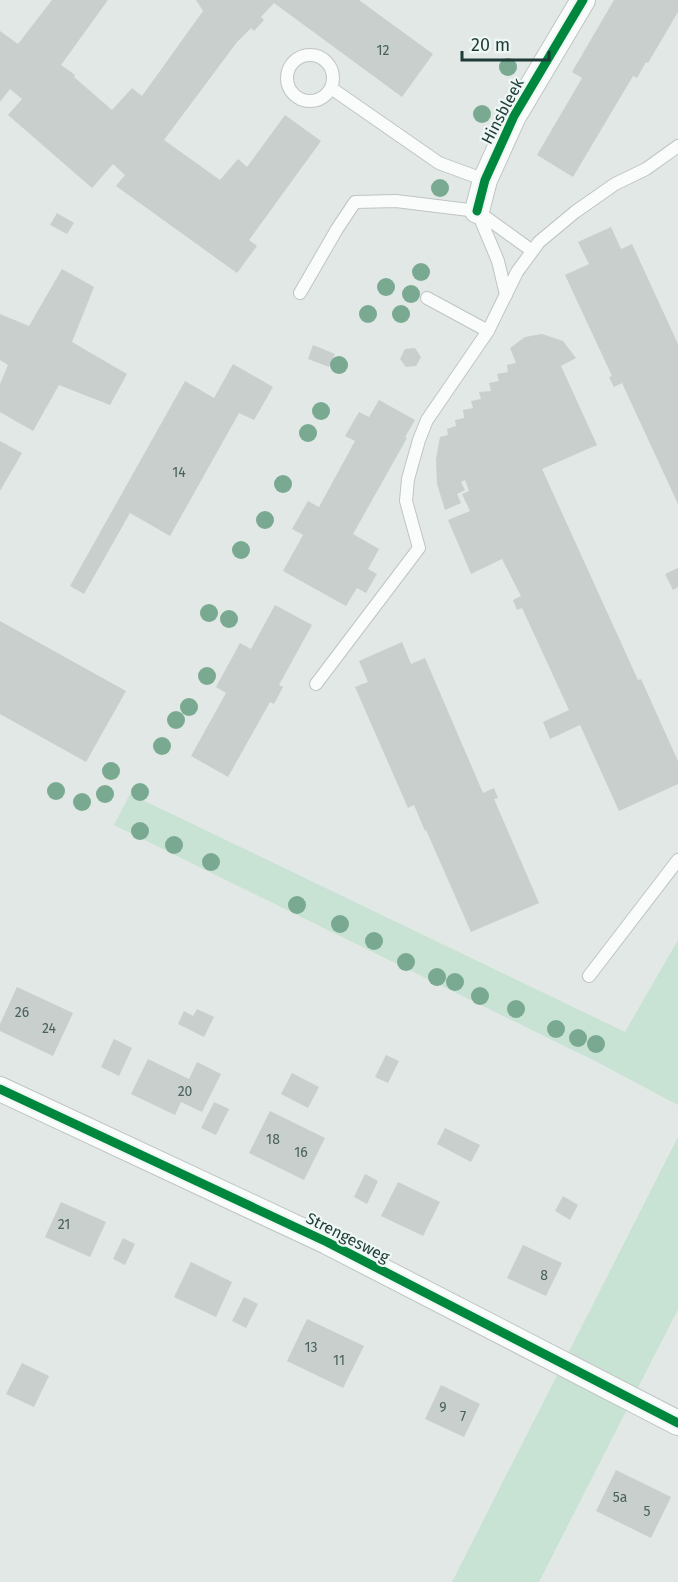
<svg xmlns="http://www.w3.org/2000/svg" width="678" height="1582" font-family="'Fira Sans',sans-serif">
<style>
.green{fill:#c8e2d4}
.building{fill:#c8cfcd}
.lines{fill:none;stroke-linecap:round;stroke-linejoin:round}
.service-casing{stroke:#bec5c3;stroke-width:14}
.minor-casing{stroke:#bec5c3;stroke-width:26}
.service{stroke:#fafcfb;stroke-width:12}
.minor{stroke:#fafcfb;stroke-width:24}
.cycleway-casing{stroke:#eef7f4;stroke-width:13}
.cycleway{stroke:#00873e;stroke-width:9}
.tree{fill:#7aa992}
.labels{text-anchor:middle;stroke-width:4.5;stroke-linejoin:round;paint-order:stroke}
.number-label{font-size:14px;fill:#49615d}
.street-label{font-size:16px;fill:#1e3b37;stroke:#eef7f4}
</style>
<rect width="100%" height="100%" fill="#e1e8e6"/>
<g class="green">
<path d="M130,794l495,238 53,-92v165l-79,-42 -485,-238z"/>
<path d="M678,1137v172l-139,273h-87z"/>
</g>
<g class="building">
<path d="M52,0h56l-47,65 14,10 -1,2 38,33 20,-22 10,8 61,-85 -7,-11h163l74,54 -31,43 -128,-94 -13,14 3,3 -10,11 -3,-3 -14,14 -73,98 56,40 18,-21 9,8 38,-52 36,26 -72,99 8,6 -20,27 -121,-87 9,-11 -12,-11 -21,24 -84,-73 14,-16 -12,-10 -10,13v-71l18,13z"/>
<path d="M614,0h64v12l-30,51 -2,-1 -9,16 -4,-2 -60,101 -36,-22 45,-77 -10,-6z"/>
<path d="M57,213l17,10 -7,11 -17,-9z"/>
<path d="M611,227l10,22 11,-5 46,100v160l-56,-121 -8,4 -5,-10 3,-1 -47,-101 24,-11 -11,-22z"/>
<path d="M62,269l32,18 -22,55 55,32 -17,31 -51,-20 -26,46 -33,-19v-28l8,-19 -8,-5v-46l29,12z"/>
<path d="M542,334l21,7 13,17 -15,8 36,79 -55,24 96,211 3,-1 37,82v23l-59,27 -39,-86 -30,14 -7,-17 26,-12 -47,-102 -5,2 -4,-10 8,-4 -19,-37 -31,15 -23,-54 22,-9 -8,-17 7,-3 -4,-11 -4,2 4,8 -8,4 4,9 -16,7 -8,-26 -1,-25 4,-22 8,-2 -1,-6 9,-3 -1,-6 9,-2 -1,-8 10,-2 -2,-7 10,-2 -2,-7 12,-1 -2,-8 10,-2 -2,-7 11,-2 -1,-7 9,-2 -6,-15 15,-11z"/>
<path d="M313,345l22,9 -6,13 -21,-8z"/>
<path d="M415,348l6,9 -5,9 -10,1 -6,-8 5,-10z"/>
<path d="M233,364l40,23 -19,33 -15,-7 -69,123 -40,-23 -46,81 -14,-8 115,-205 29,17z"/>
<path d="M379,400l36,20 -10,17 2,1 -54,96 26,15 -11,20 9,5 -11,19 -9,-5 -11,18 -63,-35 20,-36 -11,-6 16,-28 11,6 36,-66 -10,-5 14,-24 10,5z"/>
<path d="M0,441l22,12 -22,38z"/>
<path d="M678,568v19l-5,3 -8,-16z"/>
<path d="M275,605l37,20 -33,60 4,2 -9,17 -4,-2 -42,75 -37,-21 35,-63 -10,-6 24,-44 11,6z"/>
<path d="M0,621l126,70 -40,71 -86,-48z"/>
<path d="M402,642l9,22 14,-6 58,135 11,-5 4,10 -4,1 45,104 -68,29 -45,-102 -1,1 -11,-26 -6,3 -53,-121 13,-5 -9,-21z"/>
<path d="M17,987l56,26 -20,43 -53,-25v-7z"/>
<path d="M197,1009l17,8 -10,20 -26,-13 6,-13 9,5z"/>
<path d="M114,1039l18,9 -13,28 -18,-9z"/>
<path d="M386,1055l13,6 -11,22 -13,-6z"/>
<path d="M148,1059l41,20 8,-17 24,12 -19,38 -21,-10 -6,13 -44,-21z"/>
<path d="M292,1073l27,14 -11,21 -27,-14z"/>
<path d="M214,1102l15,7 -13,26 -15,-7z"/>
<path d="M270,1111l55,27 -21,42 -55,-27z"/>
<path d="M445,1128l35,17 -9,17 -34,-18z"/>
<path d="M365,1174l13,7 -11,23 -13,-7z"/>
<path d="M398,1182l42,20 -17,34 -42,-20z"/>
<path d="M563,1196l15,9 -8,15 -15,-9z"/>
<path d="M61,1202l45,20 -16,35 -45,-20z"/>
<path d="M123,1238l12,6 -10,21 -12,-6z"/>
<path d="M523,1245l39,18 -16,33 -39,-18z"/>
<path d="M191,1262l41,20 -16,35 -42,-20z"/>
<path d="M244,1297l14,7 -12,24 -14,-7z"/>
<path d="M307,1319l57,27 -21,42 -56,-27z"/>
<path d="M22,1363l27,13 -15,31 -28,-13z"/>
<path d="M441,1385l39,19 -16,33 -39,-18z"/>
<path d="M616,1470l55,27 -20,41 -55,-27z"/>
</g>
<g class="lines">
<g class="service-casing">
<g id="service">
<circle cx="310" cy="78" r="23"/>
<path d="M331,88l108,75 46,17"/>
<path d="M477,211l21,50 8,34"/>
<path d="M300,293l37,-64 18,-27 41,-1 81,10 54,39"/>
<path d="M427,298l61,33"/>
<path d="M316,684l103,-136 -13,-47 2,-22 11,-39 8,-20 61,-89 29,-59 22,-30 36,-30 40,-28 31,-15 32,-23"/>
<path d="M589,976l89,-116"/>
</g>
</g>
<g class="minor-casing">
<g id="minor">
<path d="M477,211l8,-31 29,-64 69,-116"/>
<path d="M0,1089l327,153 351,181"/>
</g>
</g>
<use href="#service" class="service"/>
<use href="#minor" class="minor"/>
<g class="cycleway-casing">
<g id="cycleway">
<path d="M477,211l8,-31 29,-64 69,-116"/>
<path d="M0,1089l327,153 351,181"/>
</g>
</g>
<use href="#cycleway" class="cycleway"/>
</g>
<g class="tree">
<circle cx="508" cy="67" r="9"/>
<circle cx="482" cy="114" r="9"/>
<circle cx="440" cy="188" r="9"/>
<circle cx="421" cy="272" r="9"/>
<circle cx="386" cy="287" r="9"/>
<circle cx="411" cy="294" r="9"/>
<circle cx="368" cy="314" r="9"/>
<circle cx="401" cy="314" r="9"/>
<circle cx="339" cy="365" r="9"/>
<circle cx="321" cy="411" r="9"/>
<circle cx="308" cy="433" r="9"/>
<circle cx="283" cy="484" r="9"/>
<circle cx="265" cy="520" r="9"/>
<circle cx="241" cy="550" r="9"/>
<circle cx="209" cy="613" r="9"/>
<circle cx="229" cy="619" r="9"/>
<circle cx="207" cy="676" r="9"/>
<circle cx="189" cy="707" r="9"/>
<circle cx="176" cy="720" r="9"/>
<circle cx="162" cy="746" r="9"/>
<circle cx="111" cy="771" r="9"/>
<circle cx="56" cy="791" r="9"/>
<circle cx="140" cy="792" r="9"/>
<circle cx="105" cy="794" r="9"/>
<circle cx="82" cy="802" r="9"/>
<circle cx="140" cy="831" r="9"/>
<circle cx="174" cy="845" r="9"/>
<circle cx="211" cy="862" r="9"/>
<circle cx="297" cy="905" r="9"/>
<circle cx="340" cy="924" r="9"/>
<circle cx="374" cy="941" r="9"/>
<circle cx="406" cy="962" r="9"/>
<circle cx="437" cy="977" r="9"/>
<circle cx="455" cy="982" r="9"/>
<circle cx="480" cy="996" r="9"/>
<circle cx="516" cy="1009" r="9"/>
<circle cx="556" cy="1029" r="9"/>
<circle cx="578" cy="1038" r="9"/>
<circle cx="596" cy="1044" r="9"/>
</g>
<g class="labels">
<g class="number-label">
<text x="383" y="55">12</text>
<text x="179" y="477">14</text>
<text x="22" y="1017">26</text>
<text x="49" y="1033">24</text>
<text x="185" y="1096">20</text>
<text x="273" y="1144">18</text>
<text x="301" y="1157">16</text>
<text x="64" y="1229">21</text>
<text x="544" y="1280">8</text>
<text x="311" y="1352">13</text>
<text x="339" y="1365">11</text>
<text x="443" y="1412">9</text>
<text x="463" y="1421">7</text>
<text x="620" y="1502">5a</text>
<text x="647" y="1516">5</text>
</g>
<g class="street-label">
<text transform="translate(502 111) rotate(-62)" y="6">Hinsbleek</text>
<text transform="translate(348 1237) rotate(27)" y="6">Strengesweg</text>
</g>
</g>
<path d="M462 51v9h87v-9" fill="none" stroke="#1e3b37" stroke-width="3"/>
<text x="471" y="51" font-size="18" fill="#1e3b37" stroke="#eef7f4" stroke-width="4.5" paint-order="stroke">20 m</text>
</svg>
